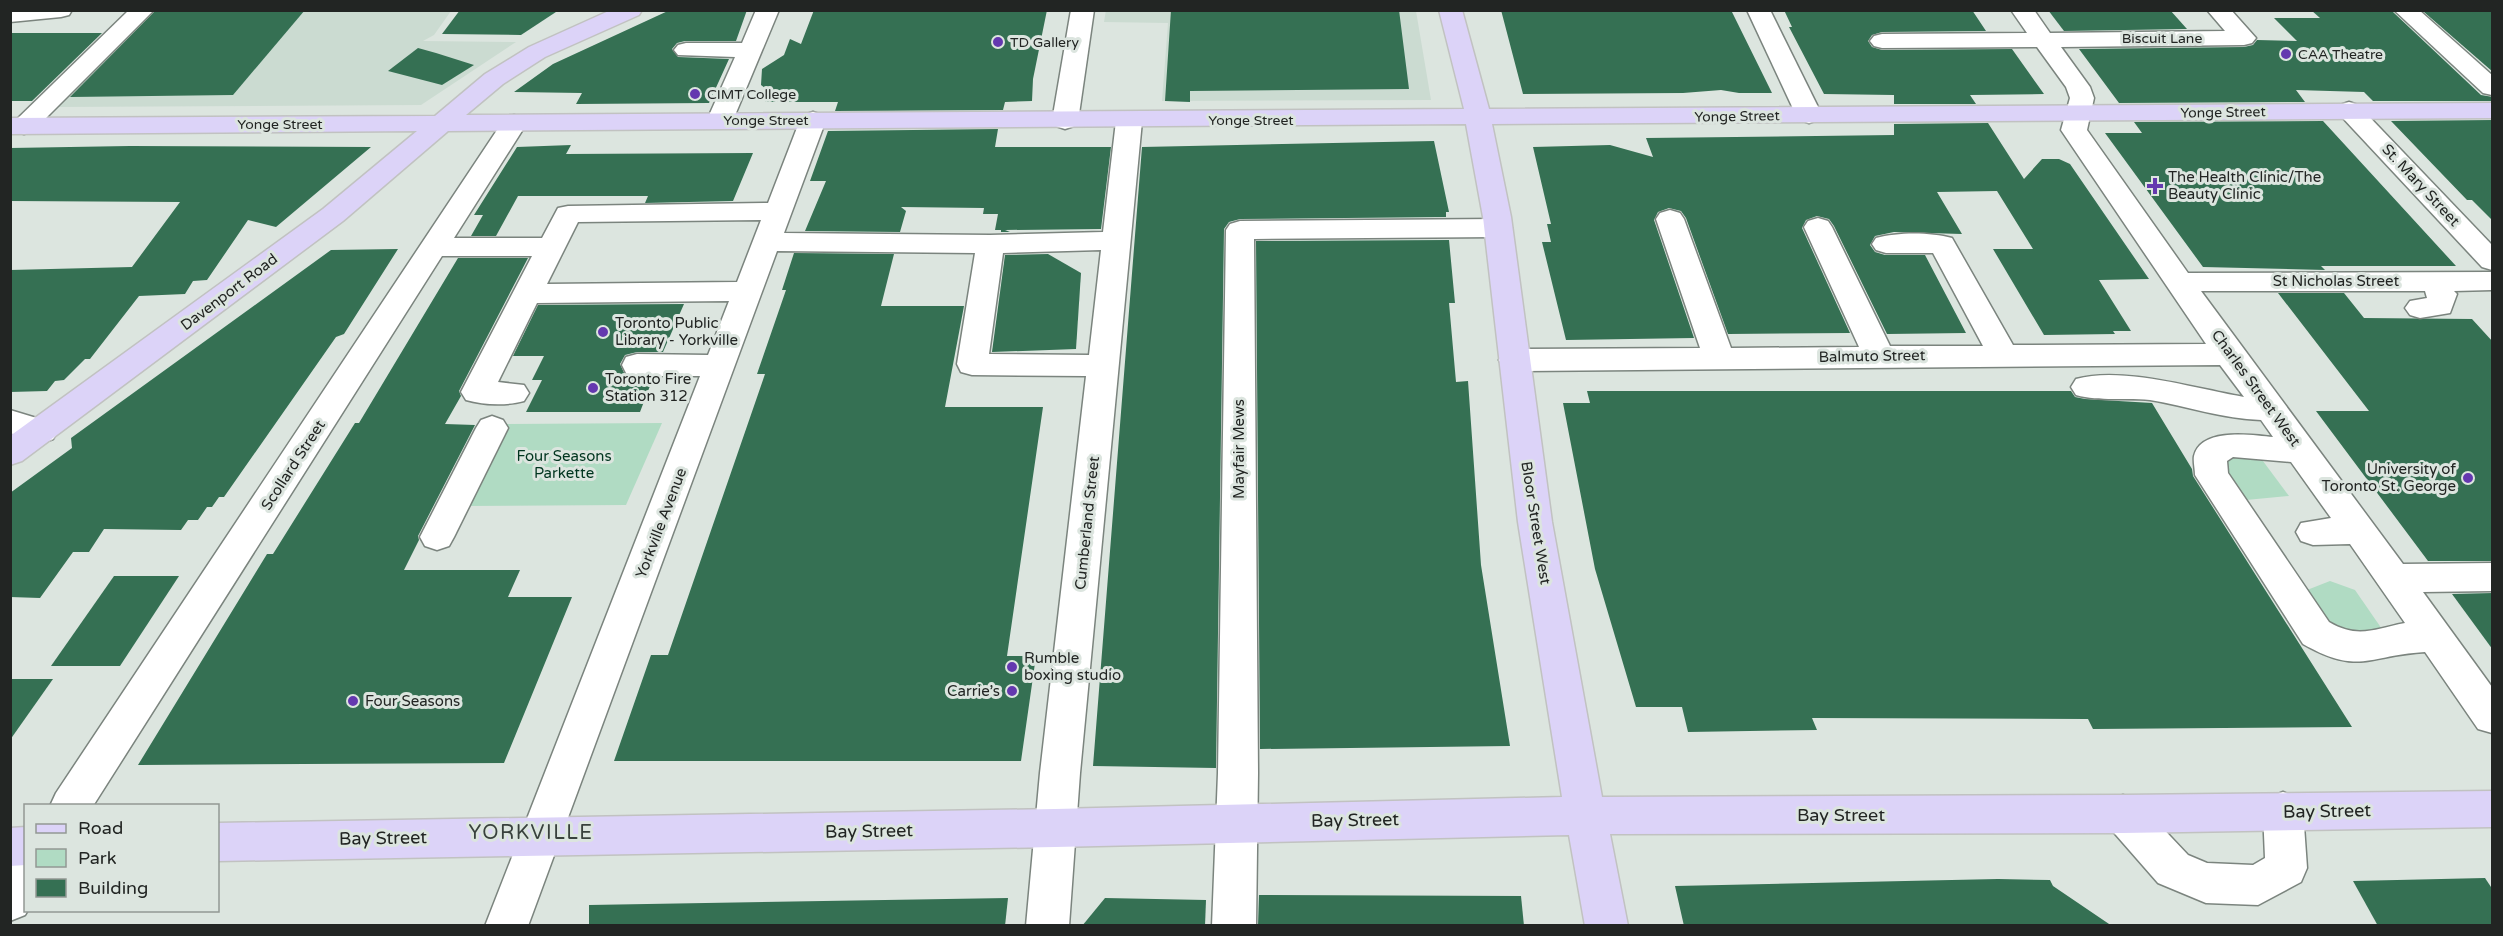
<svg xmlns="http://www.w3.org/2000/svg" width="2503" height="936" font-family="'Varela Round',sans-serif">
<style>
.built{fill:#cbdbd1}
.green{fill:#b0dbc3}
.building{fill:#357053}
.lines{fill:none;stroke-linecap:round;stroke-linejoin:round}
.minor-casing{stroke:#7b847e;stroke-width:3}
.major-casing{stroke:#c1c2c1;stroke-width:3}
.minor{fill:#fff;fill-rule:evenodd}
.major{fill:#dcd3f8;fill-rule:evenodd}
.poi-dot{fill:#6438af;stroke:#dce5df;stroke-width:2}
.labels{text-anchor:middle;stroke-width:6;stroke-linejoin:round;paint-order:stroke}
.far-street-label{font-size:14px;fill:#222523;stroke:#dce5df}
.far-poi-label{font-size:14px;fill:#222523;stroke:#dce5df;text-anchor:start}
.poi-label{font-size:15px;fill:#222523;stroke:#dce5df;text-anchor:start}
.street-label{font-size:15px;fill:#222523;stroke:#dce5df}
.park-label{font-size:15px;fill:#00351f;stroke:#dce5df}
.near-street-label{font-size:18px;fill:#222523;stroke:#dce5df}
.near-neighbourhood-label{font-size:20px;letter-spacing:1.5px;fill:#39413d;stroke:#dce5df}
</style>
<rect width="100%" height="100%" fill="#dce5df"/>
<g class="built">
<path d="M1106,10l310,1 15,89 -269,1 6,-78 -64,-1z"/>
<path d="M151,11h300l-17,24 -11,6 93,1 -95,63 -368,2z"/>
</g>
<g class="green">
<path d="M662,423l-36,82 -163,1 41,-82z"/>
<path d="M2230,453h27l32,43 -43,4 -26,-36z"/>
<path d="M2330,581l25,9 29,42 -14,10 -41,-17 -22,-35z"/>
</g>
<g class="building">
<path d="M156,10h149l-72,85 -163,2z"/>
<path d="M460,10h99l-38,25 -79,-1z"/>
<path d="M670,10h77l-11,31h-51l-8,2 -5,6 6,8 51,2 -20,44 -133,1 6,-11 -68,-1 39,-28z"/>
<path d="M814,10h233l-14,69 -1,22 -27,1 -2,8 -168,1 3,-9h-73l5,-10 -9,-7 1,-16 22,-14 6,-16 11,5z"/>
<path d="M1171,10h228l10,79 -219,2v11l-25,-1z"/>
<path d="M1501,10h230l41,83h-33l-18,-3 -38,3 -160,1z"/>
<path d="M1784,10h188l14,21 -104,1 -10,3 -4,6 4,6 10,3 130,-1 32,45 -74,1 6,9h-82v-9l-70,-1 -35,-67h3z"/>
<path d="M2048,10h122l17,19 -123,2z"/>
<path d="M2311,10l82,2 88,83 12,2v4h-120l-9,-9 -68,-2 9,12 -186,1 -40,-54 165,-2 9,-2 4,-5 40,1 -23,-23h46z"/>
<path d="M2424,12h69v60z"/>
<path d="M10,33h92l-70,68h-22z"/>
<path d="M418,48l18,5 38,12 -32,20 -54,-14z"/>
<path d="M2493,120v101l-21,-21h-5l-76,-79z"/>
<path d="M2323,121l133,145h-135l4,4 -122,-3 -98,-134h37l-8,-11z"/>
<path d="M1988,123l36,56 18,-20h17l11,5 79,115 -50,1 32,51h-18l2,3 -71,1 -51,-86h40l-36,-58 -60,1 25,42 -68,-2 -19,4 -5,9 5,7 10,3h40l41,78 -79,1 -53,-108 -5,-7 -12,-3 -11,4 -4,8 48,105 -122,1 -42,-116 -5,-7 -12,-3 -11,4 -4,8 40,118 -128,2 -24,-98h9l-4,-18h4l-18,-77 77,-2 43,12 -7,-19 248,-3v-11z"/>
<path d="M998,129l-3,18h116l-10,82 -96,1 5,2h-9v-2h-6l3,-16h-15l1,-6 -83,-1 5,4 -6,21 -95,-1 21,-50h-16l18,-50z"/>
<path d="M1434,141l15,71h-3v5l-206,2 -11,3 -5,7 -8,539 -123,-2 49,-619z"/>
<path d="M571,145l-5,9 187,-1 -20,48 -88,2 3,-7h-130l-22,40h-25l12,-21h-9l43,-68z"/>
<path d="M130,146l241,1 -95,80 -28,-7 -41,60 -14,1 -8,13 -46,2 -49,63h-5l-21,21 -9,1 -8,10 -37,1v-122l122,-3 48,-65 -170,-1v-53z"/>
<path d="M1449,240l6,63h-6l7,79 12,-1 13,184 29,181 -250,3 -4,-508z"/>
<path d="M398,249l-54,85 -8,3 -112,160h-5l-7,10h-5l-9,13h-10l-7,10 -77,-1 -15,23h-16l-33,46 -30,-1v-104l62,-45 -1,-10 260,-188z"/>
<path d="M794,253l100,1 -13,52h83l-19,101h98l-36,249h29l-15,105h-407l37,-106h17l97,-281h-8l29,-84h-4z"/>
<path d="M1048,254l33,19 -5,76 -84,3 13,-97z"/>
<path d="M458,258h70l-69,133 2,5 -16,28 30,1 -57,111 1,4 -15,30h116l-12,27h64l-68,166 -366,2 129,-211h6l82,-131h4z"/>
<path d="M2278,293h66l20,25 108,1 21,23v219h-65l-112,-150h53z"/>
<path d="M684,304l-21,48h-26l-12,3 -5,9 5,11 28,3 -13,34h-114l16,-32h-10l12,-24h-31l25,-51z"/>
<path d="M1587,391h484l4,6 10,2 67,4 40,66 1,7 159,251 -259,2 -5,-10 -276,-1 5,12 -129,2 -6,-25h-46l-41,-138 -32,-166h27z"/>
<path d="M114,576h65l-59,90h-69z"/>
<path d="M2493,593v57l-41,-56z"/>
<path d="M10,679h43l-43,61z"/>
<path d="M2485,878l8,12v36h-115l-25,-45z"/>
<path d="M1998,879l52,1 3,6 59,40h-428l-9,-40z"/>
<path d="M1259,895l262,1 3,30h-266z"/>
<path d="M1008,898l-3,28h-416v-21z"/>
<path d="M1105,898l101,2 -1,26h-123z"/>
</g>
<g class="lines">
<g class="minor-casing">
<g id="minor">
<path d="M10,10h62l-3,5 -8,2 -51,5z"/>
<path d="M129,10h25l-121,121 -9,3 -9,-3 -4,-5 4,-5z"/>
<path d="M756,10h23l-46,110 -4,5 -9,3 -9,-3 -4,-5 28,-63 -57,-2 -4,-5 4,-5 8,-2h56z"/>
<path d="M1071,10h23l-16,111 -4,5 -9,3 -9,-3 -4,-5z"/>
<path d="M1747,10h23l52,105 -4,5 -9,3 -9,-3 -4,-5z"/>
<path d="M2011,10h23l16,23 175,-2 -18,-21h24l25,28 -4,5 -8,2 -183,2 29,40 4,11 -7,32 101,143 304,-1v18l-38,1 3,3 -7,19 -30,5 -10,-3 -5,-7 5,-7 17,-3 -2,-7h-224l202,273 89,-1v28l-69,1 69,95v46l-14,-4 -53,-77c-56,3 -66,24 -122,-8l-108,-169c0,-6 -2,-14 -1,-19 7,-29 58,-21 79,-19l-12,-17c-38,-1 -74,-14 -111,-20 -24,-3 -50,2 -74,-5l-5,-8 5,-8c47,-13 120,10 168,18l-24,-32 -706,6 -11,-4 -4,-7 4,-7 11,-4 186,-1 -44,-129 4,-6 10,-3 10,3 4,6 47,129 128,-1 -55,-120 4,-6 10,-3 10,3 4,6 58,119h93l-50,-93h-47l-10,-3 -4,-6 4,-6c22,-6 54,-6 76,0l61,107 193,-1 -145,-214 9,-32 -4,-11 -29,-40 -155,1 -8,-2 -4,-5 4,-5 8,-2 145,-1zM2233,457l58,5 40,56 -30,5 -5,9 5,9 12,4 37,-1 55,79c-31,6 -47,16 -76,-1l-101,-149 -1,-12z"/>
<path d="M2394,10h25l73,65v20l-9,-2z"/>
<path d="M2349,102l9,3 134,140v25l-10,-3 -142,-152 -4,-5 4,-5z"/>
<path d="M813,112l9,3 4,5 -42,113 206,2 113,-3 13,-111 4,-5 9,-3 9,3 4,5 -62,652 -11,153h-43l14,-153 46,-397 -114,-1 -11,-3 -4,-8 18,-111 -198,-2 -249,675h-43l215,-550h-63l-11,-3 -4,-8 4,-8 11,-3 71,1 21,-54 -192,2 -39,79 26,3 5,8 -5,8c-18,5 -40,4 -58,-1l-5,-8 71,-136h-90l-349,550h-43l6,-13 449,-675 9,-3 9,3 4,5 -73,115h88l16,-30 10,-2 200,-3 32,-83 4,-5zM761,220l-24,62 -190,2 31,-62zM1101,250l-12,105 -100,-1 14,-101z"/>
<path d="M1498,219l10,3 4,6 -4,6 -10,3 -244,2 4,534 -2,153h-44l6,-153 8,-543 4,-6 10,-3z"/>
<path d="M10,410l43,13 5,8 -5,8 -11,4 -32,-10z"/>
<path d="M492,416l11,4 5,8 -54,109 -5,9 -12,4 -12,-4 -5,-9 56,-109 5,-8z"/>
<path d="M2283,792l14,6 6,13 4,57 -6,14 -43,23 -52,-2 -48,-20 -49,-56 -6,-13 6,-13 14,-6 14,6 51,54 19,8 46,2 12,-7 -2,-47 6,-13z"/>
<path d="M26,856v54h2l-3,5 -15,6v-58z"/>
</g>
</g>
<g class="major-casing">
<g id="major">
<path d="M611,10h31l-3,5 -94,42 -42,27 -37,31 998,-6 -25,-99h23l27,99 1003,-6v15l-1000,6 19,93 41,305 50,275 521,-2 369,-4v36l-369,6 -513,1 18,92h-43l-16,-91 -514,12 -837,14v-38l837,-14 507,-12 -44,-275 -35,-305 -17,-93 -1018,7 -105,90 -321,240 -12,4v-29l313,-227 94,-78 -407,3v-16l425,-2 50,-42 44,-27z"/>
<path d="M26,827v38l-16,1v-38z"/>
</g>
</g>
<use href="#minor" class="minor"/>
<use href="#major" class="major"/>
</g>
<g class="poi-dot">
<circle cx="998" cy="42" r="6"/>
<circle cx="2286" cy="54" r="6"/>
<circle cx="695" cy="94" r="6"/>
<path d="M2152 177h6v6h6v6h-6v6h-6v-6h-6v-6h6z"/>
<circle cx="603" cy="332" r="6"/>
<circle cx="593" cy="388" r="6"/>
<circle cx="2468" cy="478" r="6"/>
<circle cx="1012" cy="667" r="6"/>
<circle cx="1012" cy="691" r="6"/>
<circle cx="353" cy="701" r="6"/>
</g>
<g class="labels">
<g class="far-street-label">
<text x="2162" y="43">Biscuit Lane</text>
<text transform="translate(2223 112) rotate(-1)" y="5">Yonge Street</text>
<text transform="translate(1737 116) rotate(-1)" y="5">Yonge Street</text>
<text x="766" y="125">Yonge Street</text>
<text x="1251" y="125">Yonge Street</text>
<text x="280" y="129">Yonge Street</text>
</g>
<g class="far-poi-label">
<text x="1010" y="47">TD Gallery</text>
<text x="2298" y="59">CAA Theatre</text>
<text x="707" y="99">CIMT College</text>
</g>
<g class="poi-label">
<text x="2168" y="182">The Health Clinic/The<tspan x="2168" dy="17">Beauty Clinic</tspan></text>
<text x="615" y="328">Toronto Public<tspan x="615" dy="17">Library - Yorkville</tspan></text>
<text x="605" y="384">Toronto Fire<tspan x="605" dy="17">Station 312</tspan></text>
<text x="2456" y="474" text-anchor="end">University of<tspan x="2456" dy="17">Toronto St. George</tspan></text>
<text x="1024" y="663">Rumble<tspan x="1024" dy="17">boxing studio</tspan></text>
<text x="1000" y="696" text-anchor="end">Carrie’s</text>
<text x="365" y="706">Four Seasons</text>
</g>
<g class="street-label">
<text transform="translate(2421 185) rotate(47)" y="5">St. Mary Street</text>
<text x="2336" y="286">St Nicholas Street</text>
<text transform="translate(229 292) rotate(-37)" y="5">Davenport Road</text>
<text transform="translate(1872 356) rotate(-1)" y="5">Balmuto Street</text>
<text transform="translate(2256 388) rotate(54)" y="5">Charles Street West</text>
<text transform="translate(1239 449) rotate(-90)" y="5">Mayfair Mews</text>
<text transform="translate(293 465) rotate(-57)" y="5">Scollard Street</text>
<text transform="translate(661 523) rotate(-69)" y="5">Yorkville Avenue</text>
<text transform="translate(1087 523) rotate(-84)" y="5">Cumberland Street</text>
<text transform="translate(1536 523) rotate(81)" y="5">Bloor Street West</text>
</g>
<g class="park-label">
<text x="564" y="461">Four Seasons<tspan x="564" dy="17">Parkette</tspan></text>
</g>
<g class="near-street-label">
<text transform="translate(2327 811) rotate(-1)" y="6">Bay Street</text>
<text x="1841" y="821">Bay Street</text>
<text transform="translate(1355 820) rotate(-1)" y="6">Bay Street</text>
<text transform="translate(869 831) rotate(-1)" y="6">Bay Street</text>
<text transform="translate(383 838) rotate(-1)" y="6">Bay Street</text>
</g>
<g class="near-neighbourhood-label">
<text x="531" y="839">YORKVILLE</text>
</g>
</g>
<rect width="2503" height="936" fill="none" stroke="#222523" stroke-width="24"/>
<rect x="24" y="804" width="195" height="108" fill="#dce5df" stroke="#929894" stroke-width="1.5"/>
<rect x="36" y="824" width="30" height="9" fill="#dcd3f8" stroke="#929894" stroke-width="1.5"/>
<text x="78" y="834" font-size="18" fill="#222523">Road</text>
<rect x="36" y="849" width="30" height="18" fill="#b0dbc3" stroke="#929894" stroke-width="1.5"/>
<text x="78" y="864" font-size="18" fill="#222523">Park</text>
<rect x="36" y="879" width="30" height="18" fill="#357053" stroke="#929894" stroke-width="1.5"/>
<text x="78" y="894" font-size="18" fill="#222523">Building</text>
</svg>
